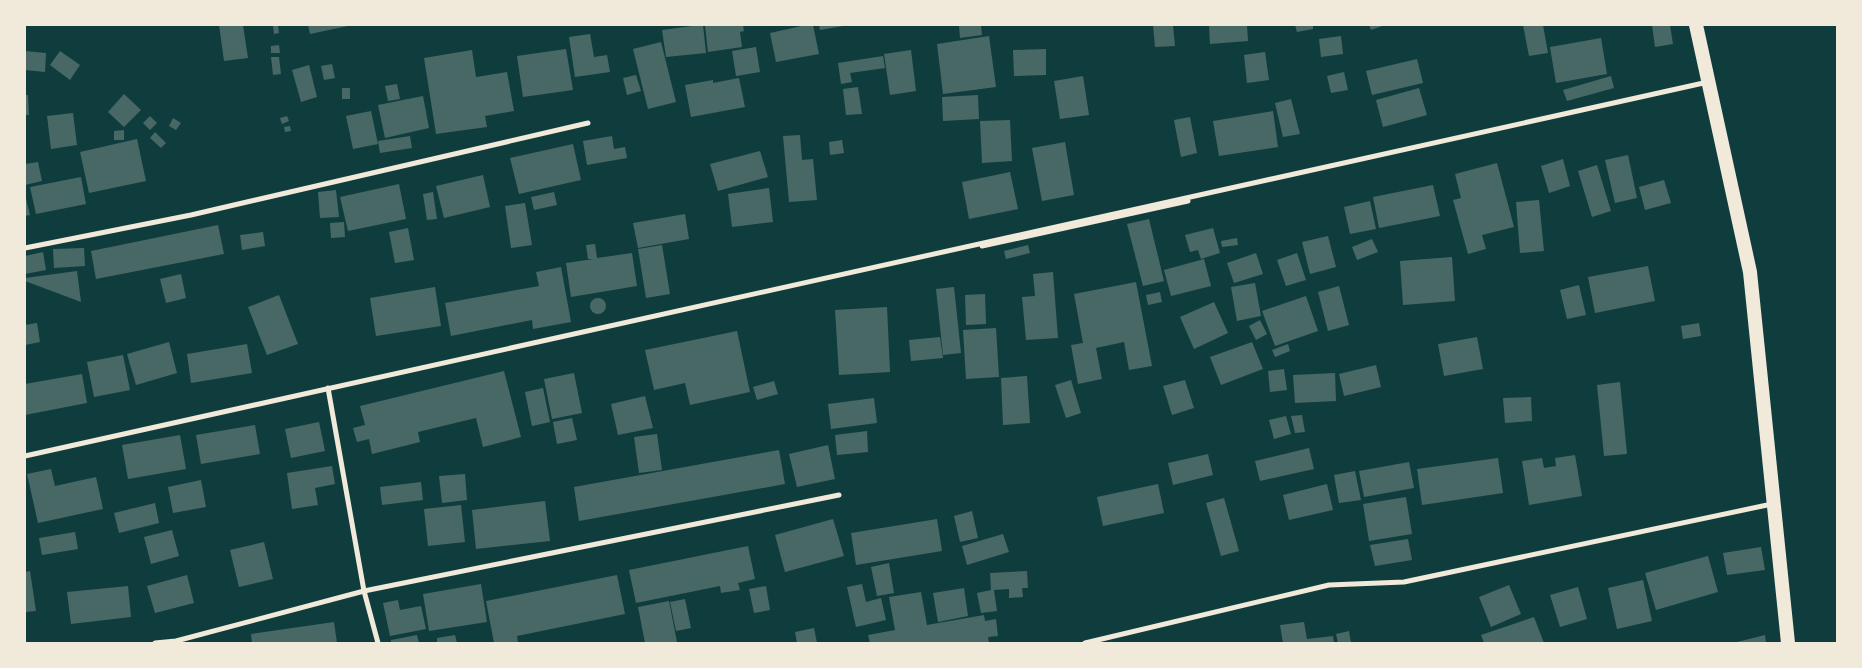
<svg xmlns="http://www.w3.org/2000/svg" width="1862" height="668" font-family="'Open Sans',sans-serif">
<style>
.building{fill:#486865}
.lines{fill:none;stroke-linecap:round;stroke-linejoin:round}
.minor{stroke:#f1e9da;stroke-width:5}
.trunk{stroke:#f1e9da;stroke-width:14}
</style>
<rect width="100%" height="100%" fill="#0f3d3e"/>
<g class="building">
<path d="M219,25h24l5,33 -24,3z"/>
<path d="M308,25h40v1l-38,8z"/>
<path d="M700,25h3l3,28 -40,4 -4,-27z"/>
<path d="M705,25h38l1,6 -4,1 2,15 -34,5z"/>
<path d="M806,25h7l6,29 -43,8 -6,-29z"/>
<path d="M819,25h24v1l-23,4z"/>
<path d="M959,25h22l1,10 -22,3z"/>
<path d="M1153,25h20l2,21 -20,1z"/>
<path d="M1209,25h38l1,16 -38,3z"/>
<path d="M1295,25h18v4l-16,3z"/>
<path d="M1369,25h16l-14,5z"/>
<path d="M1523,25h20l5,28 -19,3z"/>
<path d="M1652,25h18l3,19 -18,3z"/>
<path d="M273,26h5l1,7 -5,1z"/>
<path d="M590,34l4,23 13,-2 3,17 -35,5 -6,-40z"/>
<path d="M989,36l7,51 -53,7 -6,-50z"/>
<path d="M1341,36l2,18 -22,3 -2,-18z"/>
<path d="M1601,38l6,36 -51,9 -6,-36z"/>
<path d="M661,42l15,60 -28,7 -15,-60z"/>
<path d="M279,45l1,8h-9v-7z"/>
<path d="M756,47l4,25 -24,4 -4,-25z"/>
<path d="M566,49l7,41 -50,7 -6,-41z"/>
<path d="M1046,49v26l-32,1 -1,-26z"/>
<path d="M472,50l4,27 31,-5 7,39 -29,5 2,11 -51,7 -12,-76z"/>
<path d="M911,50l5,41 -26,4 -6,-41z"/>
<path d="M25,51l21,2 -1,19 -20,-2z"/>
<path d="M60,51l20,14 -10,15 -20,-15z"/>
<path d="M1265,52l4,28 -22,3 -3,-28z"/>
<path d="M883,56l2,12 -35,5 2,9 -11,2 -3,-21z"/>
<path d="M271,57h8l2,17 -8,1z"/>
<path d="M1417,59l6,24 -51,12 -6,-24z"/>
<path d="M332,64l3,14 -11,2 -3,-14z"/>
<path d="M309,65l8,32 -16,5 -9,-32z"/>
<path d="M1344,72l4,18 -17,3 -4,-17z"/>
<path d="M636,75l5,16 -14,4 -4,-17z"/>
<path d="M1083,76l6,39 -29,4 -6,-38z"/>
<path d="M1611,76l3,12 -47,13 -4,-11z"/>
<path d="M739,78l6,29 -54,10 -6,-32 28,-5v3z"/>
<path d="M397,84l3,15 -12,2 -3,-15z"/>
<path d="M858,87l4,27 -16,1 -3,-26z"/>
<rect x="342" y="88" width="8" height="11"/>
<path d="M1419,88l8,27 -44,12 -7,-27z"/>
<path d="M124,94l17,16 -17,17 -16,-15z"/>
<path d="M25,95h3l1,20h-4z"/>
<path d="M978,95l1,24 -36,2 -1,-24z"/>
<path d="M423,96l6,32 -44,10 -7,-33z"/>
<path d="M1291,99l9,35 -17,3 -8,-34z"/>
<path d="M371,111l7,33 -25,5 -7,-33z"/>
<path d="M1273,111l5,36 -59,9 -6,-35z"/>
<path d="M73,113l4,32 -26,4 -4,-33z"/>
<path d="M150,116l7,7 -7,7 -7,-7z"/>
<path d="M287,116l2,5 -7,3 -2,-6z"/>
<path d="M1190,117l7,36 -16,4 -7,-37z"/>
<path d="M173,118l8,5 -5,7 -7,-4z"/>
<path d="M1010,120l2,41 -30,2 -2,-42z"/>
<path d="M290,126l1,5 -6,1 -1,-5z"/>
<path d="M124,130v10h-10v-9z"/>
<path d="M155,132l11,11 -5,5 -11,-10z"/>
<path d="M800,135l2,25 11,-1 4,41 -28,2 -6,-66z"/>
<path d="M410,136l2,12 -32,5 -2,-12z"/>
<path d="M612,136l2,13 11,-2 2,11 -40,7 -4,-24z"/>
<path d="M137,139l9,42 -57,12 -9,-41z"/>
<path d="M842,140l2,13 -14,2 -1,-13z"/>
<path d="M1065,142l9,53 -32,6 -10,-53z"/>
<path d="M573,144l8,36 -62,14 -9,-36z"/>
<path d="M760,151l8,26 -50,14 -8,-27z"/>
<path d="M1628,155l9,43 -22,5 -10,-43z"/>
<path d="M1563,159l7,27 -21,7 -8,-27z"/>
<path d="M38,162l4,19 -17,4v-21z"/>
<path d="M1497,163l17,64 -32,8 4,14 -18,5 -15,-54 8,-2 -6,-24z"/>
<path d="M1597,165l14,46 -19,6 -14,-46z"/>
<path d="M1010,172l8,37 -49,10 -7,-37z"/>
<path d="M483,175l7,32 -46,11 -8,-32z"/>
<path d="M81,177l5,27 -50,10 -6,-27z"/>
<path d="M1664,180l7,23 -26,7 -6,-23z"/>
<path d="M399,184l7,35 -58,12 -8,-34z"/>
<path d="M1433,185l7,31 -61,12 -6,-31z"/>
<path d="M769,188l4,34 -41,5 -4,-33z"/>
<path d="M336,190l3,27 -19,1 -2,-26z"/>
<path d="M433,192l4,27 -10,1 -4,-26z"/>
<path d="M554,192l3,13 -23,5 -3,-13z"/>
<path d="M25,195l5,20 -5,1z"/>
<path d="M1539,200l5,51 -24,2 -4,-51z"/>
<path d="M1370,201l6,28 -26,5 -6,-27z"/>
<path d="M525,203l7,42 -21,3 -6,-42z"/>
<path d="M685,214l4,25 -51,9 -5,-25z"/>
<path d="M1149,219l15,62 -21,5 -16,-62z"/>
<path d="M344,222l1,15 -14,1 -1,-15z"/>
<path d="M218,225l6,29 -128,25 -5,-28z"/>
<path d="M408,228l6,32 -19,3 -6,-31z"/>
<path d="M1213,228l7,25 -19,6 -3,-9 -8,2 -5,-17z"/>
<path d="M263,232l2,14 -23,4 -2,-15z"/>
<path d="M1328,236l8,31 -26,7 -8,-32z"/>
<path d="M1237,238l1,7 -16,2 -1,-6z"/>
<path d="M1372,239l6,13 -21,8 -5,-13z"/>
<path d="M595,244l2,14 35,-5 5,33 -66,11 -5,-34 28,-4h-6l-2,-14z"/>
<path d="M662,245l8,49 -24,4 -8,-49z"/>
<path d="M1028,245l2,8 -24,6 -2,-8z"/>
<path d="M84,248l1,18 -31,2 -1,-19z"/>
<path d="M43,252l3,18 -21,4v-18z"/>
<path d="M1256,253l7,21 -29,9 -7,-20z"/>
<path d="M1297,253l9,27 -20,6 -9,-26z"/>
<path d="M1452,257l3,44 -52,4 -3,-44z"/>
<path d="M1204,259l7,27 -40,10 -7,-26z"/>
<path d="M1648,266l7,35 -60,12 -7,-36z"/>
<path d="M561,267l10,55 -38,7 -1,-9 -81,16 -6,-33 94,-17 -3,-14z"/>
<path d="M77,271l4,31 -56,-21v-3z"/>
<path d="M1053,272l5,66 -32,2 -4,-43 13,-1 -2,-22z"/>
<path d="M181,274l5,24 -20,5 -6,-24z"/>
<path d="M1136,282l16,84 -23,4 -5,-28 -28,6 6,31 -24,5 -7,-39 12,-2 -9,-49z"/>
<path d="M1255,283l6,33 -24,5 -6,-34z"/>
<path d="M1579,285l7,30 -19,4 -7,-29z"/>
<path d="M1339,286l10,39 -21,6 -10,-39z"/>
<path d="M435,287l6,39 -65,10 -6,-38z"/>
<path d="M954,287l7,66 -18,2 -7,-66z"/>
<path d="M1160,292l2,10 -14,3 -2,-10z"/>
<path d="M985,294l1,30 -20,1 -1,-30z"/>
<path d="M279,295l19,49 -31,11 -19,-48z"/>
<path d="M1306,296l12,35 -43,15 -13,-35z"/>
<circle cx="598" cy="306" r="8"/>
<path d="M1214,302l14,31 -34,16 -14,-32z"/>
<path d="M887,307l3,65 -51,3 -4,-65z"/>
<path d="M1260,320l7,14 -11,6 -7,-14z"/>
<path d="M37,323l3,19 -15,3v-20z"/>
<path d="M1699,323l2,13 -18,3 -2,-13z"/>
<path d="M996,328l3,49 -33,2 -3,-49z"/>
<path d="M737,331l13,61 -60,13 -5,-22 -31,7 -9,-40z"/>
<path d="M940,337l3,21 -32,3 -2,-21z"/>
<path d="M1477,337l6,32 -39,7 -6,-32z"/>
<path d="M169,342l8,31 -41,12 -9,-31z"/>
<path d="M1252,342l11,27 -42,16 -11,-28z"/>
<path d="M247,344l5,29 -61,10 -4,-29z"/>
<path d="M1288,344l2,7 -15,6 -3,-7z"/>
<path d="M123,355l7,35 -36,7 -7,-35z"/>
<path d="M1376,365l5,22 -37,9 -5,-22z"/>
<path d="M1284,369l3,21 -17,2 -2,-21z"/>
<path d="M504,371l17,66 -38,10 -7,-29 -58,14 2,10 -48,12 -3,-15 -12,3 -4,-14 12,-3 -5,-19z"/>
<path d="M574,373l8,40 -30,6 -8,-40z"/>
<path d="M1335,373l1,28 -41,2 -2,-28z"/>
<path d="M82,374l5,29 -62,12v-31z"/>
<path d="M1027,376l3,47 -27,2 -2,-47z"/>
<path d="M1071,380l10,33 -15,5 -11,-33z"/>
<path d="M1185,380l9,28 -22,7 -9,-29z"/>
<path d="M774,381l4,13 -21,6 -4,-13z"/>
<path d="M1620,382l7,72 -23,2 -7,-71z"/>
<path d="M543,388l7,34 -18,4 -7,-34z"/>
<path d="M645,396l8,32 -35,7 -7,-31z"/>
<path d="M1531,397l1,24 -27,2 -2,-25z"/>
<path d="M874,398l3,25 -46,6 -3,-25z"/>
<path d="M1302,415l3,17 -10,1 -4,-17z"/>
<path d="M1286,416l5,18 -17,5 -5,-19z"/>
<path d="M572,418l5,22 -20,4 -4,-22z"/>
<path d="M319,422l6,29 -34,7 -6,-29z"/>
<path d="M255,425l5,29 -59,10 -5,-29z"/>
<path d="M867,431l1,21 -31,3 -2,-20z"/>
<path d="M657,434l5,36 -23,3 -5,-36z"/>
<path d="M180,435l6,34 -58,10 -6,-34z"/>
<path d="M828,445l7,34 -38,8 -8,-33z"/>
<path d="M1309,448l5,21 -54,12 -5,-20z"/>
<path d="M779,450l6,34 -206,37 -5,-34z"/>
<path d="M1208,454l5,21 -40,10 -5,-22z"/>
<path d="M1575,455l7,41 -53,9 -7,-44 20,-3 2,10 12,-2 -1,-8z"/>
<path d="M1498,458l5,35 -81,12 -5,-36z"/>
<path d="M1409,462l5,26 -50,9 -5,-26z"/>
<path d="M332,466l3,18 -20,4 3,17 -26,4 -5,-36z"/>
<path d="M51,469l4,17 41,-9 7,32 -65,14 -11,-49z"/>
<path d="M1355,471l6,29 -22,3 -5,-28z"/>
<path d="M465,474l2,26 -25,3 -3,-27z"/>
<path d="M201,480l5,27 -33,6 -5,-26z"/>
<path d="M421,482l2,18 -41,5 -2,-18z"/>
<path d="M1158,484l6,29 -61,13 -6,-29z"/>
<path d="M1327,484l6,26 -44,10 -6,-25z"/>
<path d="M1406,497l6,37 -43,7 -6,-37z"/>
<path d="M1224,498l15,53 -18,5 -15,-53z"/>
<path d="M545,501l5,40 -74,8 -4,-39z"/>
<path d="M155,503l4,20 -40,10 -5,-20z"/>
<path d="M461,505l4,37 -37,4 -4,-37z"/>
<path d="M972,511l6,27 -18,4 -6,-26z"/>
<path d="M833,519l11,37 -59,16 -10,-37z"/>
<path d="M937,519l5,32 -86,14 -5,-32z"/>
<path d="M172,530l7,26 -28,8 -7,-27z"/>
<path d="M75,532l3,17 -36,6 -3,-17z"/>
<path d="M1003,534l6,18 -42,13 -5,-19z"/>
<path d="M1408,539l4,21 -37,6 -5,-21z"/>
<path d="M264,542l9,37 -34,8 -9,-37z"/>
<path d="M748,546l7,33 -17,4 2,7 -19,3 -1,-7 -84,17 -7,-33z"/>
<path d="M1761,547l4,23 -38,5 -4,-22z"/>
<path d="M1708,556l10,36 -62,18 -11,-37z"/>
<path d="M889,563l5,30 -17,3 -6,-29z"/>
<path d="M30,571l6,40 -11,1v-40z"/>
<path d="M1027,571l1,17h-6l1,9 -14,1v-9l-15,1 3,21 -16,2 -4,-20 14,-3 -1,-17z"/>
<path d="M187,575l7,28 -39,10 -8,-27z"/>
<path d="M617,575l8,39 -108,22 1,7h-24l-8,-42z"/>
<path d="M1643,580l9,41 -35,8 -9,-41z"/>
<path d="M481,584l6,38 -58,9 -6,-37z"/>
<path d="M862,584l4,18 15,-4 5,22 -30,7 -9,-40z"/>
<path d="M1509,585l12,29 -30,13 -12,-30z"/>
<path d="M128,586l3,31 -60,7 -4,-32z"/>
<path d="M766,586l4,24 -16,3 -5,-24z"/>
<path d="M1578,587l9,32 -27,8 -10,-32z"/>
<path d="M964,588l4,28 -30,6 -5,-29z"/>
<path d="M921,592l6,33 57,-10 1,6 11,-2 2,17 -10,1 1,6h-119l-2,-8 27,-5 -6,-33z"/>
<path d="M685,599l6,29 -15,3 -6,-29z"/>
<path d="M398,600l2,10 21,-4 5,23 -36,7 -7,-33z"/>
<path d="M669,601l8,41 -32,1 -7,-36z"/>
<path d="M1534,617l10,26h-60l-3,-8z"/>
<path d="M334,622l3,21h-85l-1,-9z"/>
<path d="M1304,622l3,17 26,-3 1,7h-51l-3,-18z"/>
<path d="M814,628l3,15h-20l-2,-11z"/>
<path d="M1349,631l2,12h-13l-2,-9z"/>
<path d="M417,635l2,8h-28v-3z"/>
<path d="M455,635l2,8h-20v-5z"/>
<path d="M1765,635l1,8h-29v-1z"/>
</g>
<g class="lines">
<g class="minor">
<path d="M982,246l206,-45"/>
<path d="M25,248l166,-33 397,-92"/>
<path d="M328,388l36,203 14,52"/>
<path d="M25,456l1683,-374"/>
<path d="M155,643l21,-2 188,-50 475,-96"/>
<path d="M1085,643l244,-58 75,-3 368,-78"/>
</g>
<path class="trunk" d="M1696,25l54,247 38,371"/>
</g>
<rect width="1862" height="668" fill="none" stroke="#f1e9da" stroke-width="52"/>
</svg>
